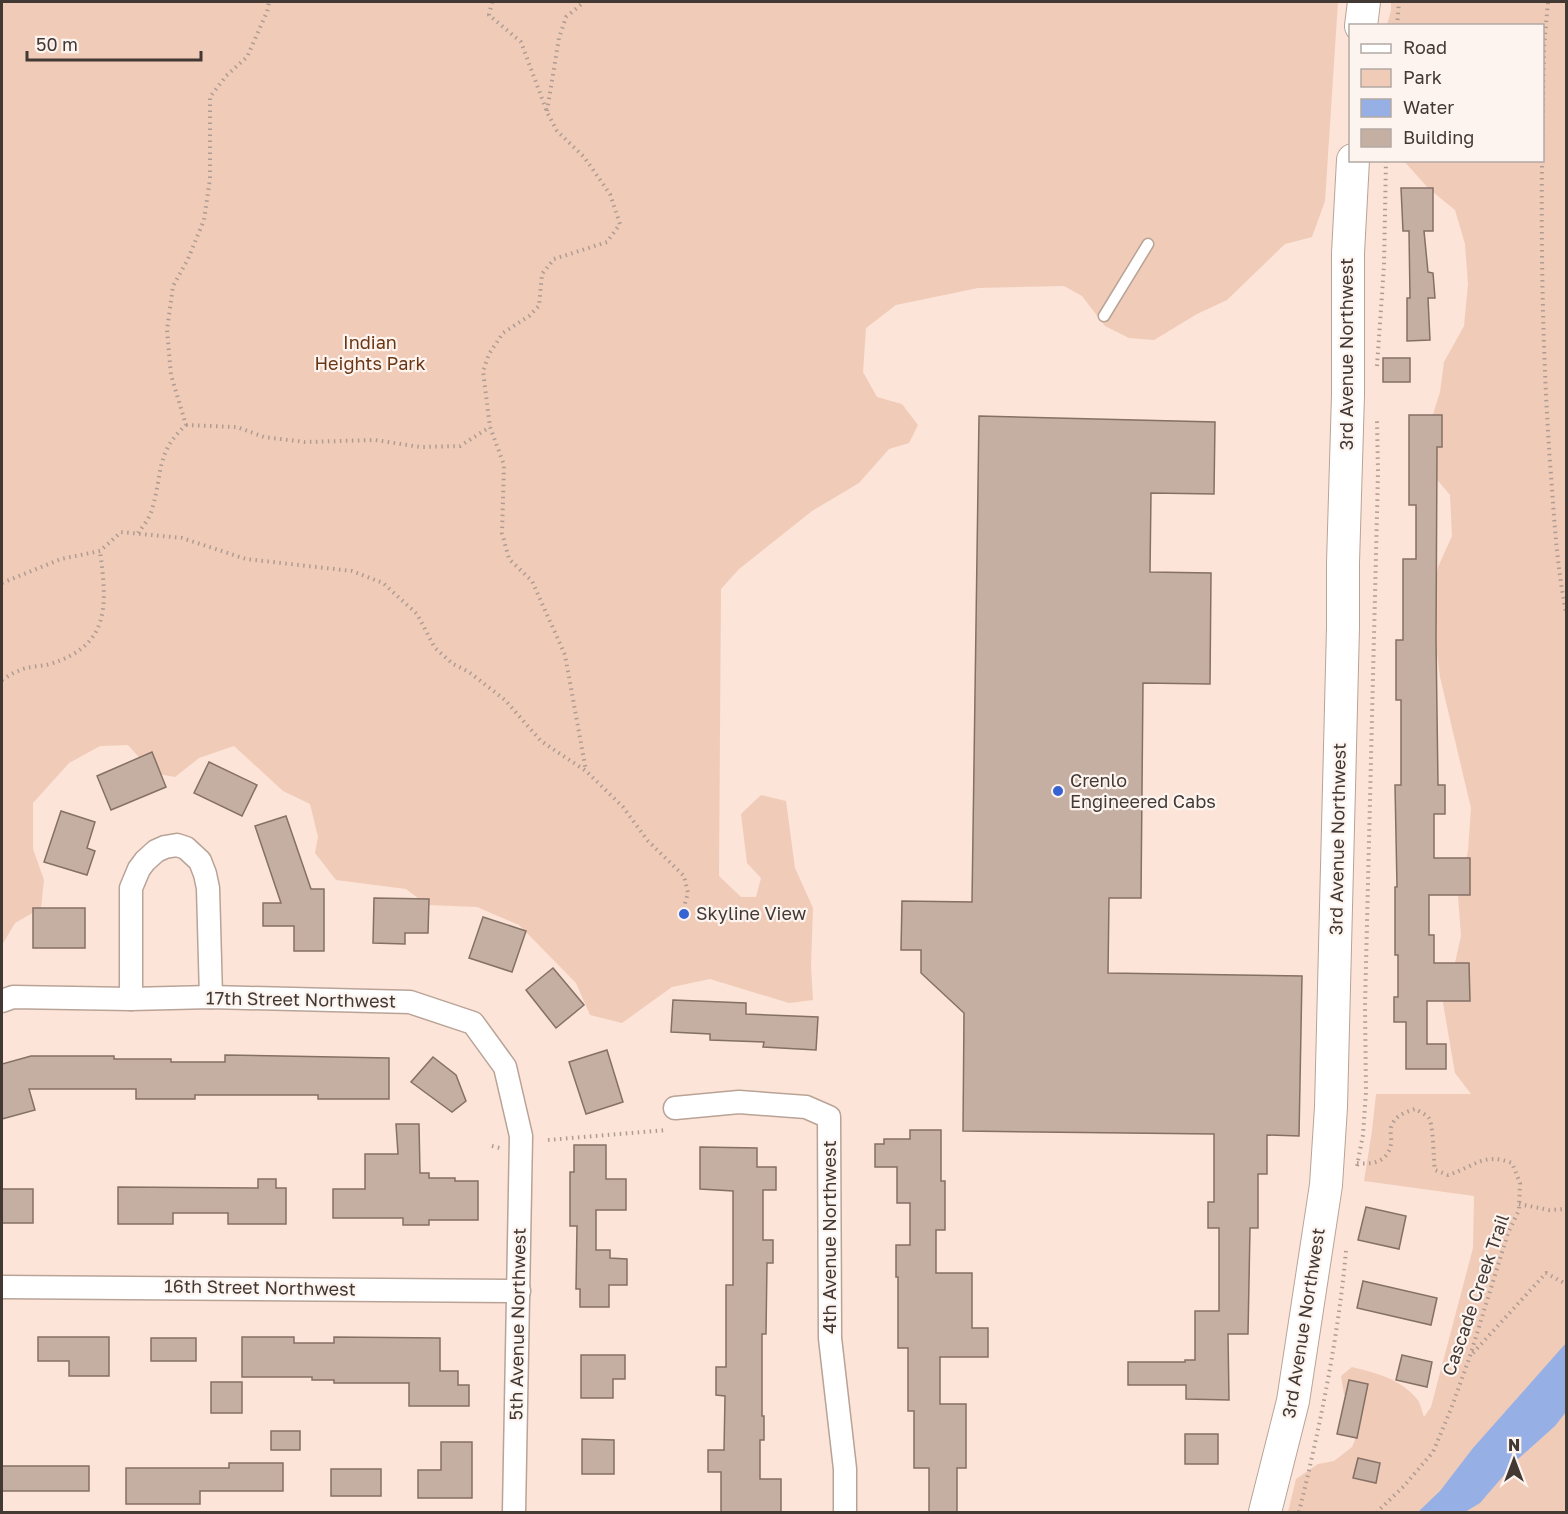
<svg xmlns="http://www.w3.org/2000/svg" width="1568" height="1514" font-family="'Golos Text',sans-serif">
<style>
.green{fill:#f0cbb8}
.water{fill:#96b0e5}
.building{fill:#c5afa3;stroke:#857065;stroke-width:1.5}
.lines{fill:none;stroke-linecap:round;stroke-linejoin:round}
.service-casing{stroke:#b9a397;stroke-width:13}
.minor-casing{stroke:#b9a397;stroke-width:25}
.secondary-casing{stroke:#b9a397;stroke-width:34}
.path{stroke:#ae9c93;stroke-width:4;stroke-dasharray:1.5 4.5;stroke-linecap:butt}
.service{stroke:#fff;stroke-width:10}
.minor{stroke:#fff;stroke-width:22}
.secondary{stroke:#fff;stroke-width:32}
.poi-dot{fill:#3563d3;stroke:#fef4ef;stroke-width:2}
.labels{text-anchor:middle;stroke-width:4.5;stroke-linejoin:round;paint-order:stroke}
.park-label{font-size:18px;fill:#6b3614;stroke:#fef4ef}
.street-label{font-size:18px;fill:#423934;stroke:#fef4ef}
.poi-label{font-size:18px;fill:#423934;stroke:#fef4ef;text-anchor:start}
</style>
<rect width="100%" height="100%" fill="#fce4d8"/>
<g class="green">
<path d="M2,2h1336l-13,199 -13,36 -27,7 -58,56 -30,14 -43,26 -25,-2 -24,-12 -23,-30 -18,-10 -86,2 -82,17 -30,23 -3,44 14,25 25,7 16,21 -9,18 -20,6 -30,34 -47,28 -73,58 -18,20 -2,287 22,21h15l5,-19 -14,-15 -6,-49 20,-19 25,6 9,67 18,40 -2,58 2,34 -24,3 -79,-24 -38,8 -50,36 -32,-8 -14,-32 -57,-58 -42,-18 -50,-2 -21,-16 -70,-9 -21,-27 3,-16 -8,-33 -27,-13 -49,-45 -35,12 -24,19 -22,-4 -25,-28 -28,1 -31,17 -36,40v46l11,31 -3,28 -26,15 -13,22z"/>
<path d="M1391,2h175v1510h-278l8,-33 22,-15 16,-3 18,-14 7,-17 -4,-17 -11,-19 -3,-18 11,-9c24,6 49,12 65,32 4,5 5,13 7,18l7,-10 42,-159 1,-52 -110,-15 8,-50 4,-37h95l-16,-21 -12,-70 9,-27 9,-40 -3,-40 10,-45 3,-43 -31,-131 -9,-70 7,-40 14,-31 -2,-41 -27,-32 6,-36 11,-35 4,-30 20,-36 4,-42 -3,-40 -10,-34 -27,-22 -24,-27 138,-1v-134l-155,-1 4,-14z"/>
</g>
<path class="water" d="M1566,1343v69l-11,14 -37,33 -38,44 -15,9h-47l22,-21 33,-43z"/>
<g class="building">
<path d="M1401,188h32v43h-9l4,41 5,1 2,25h-7l2,42 -23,1v-43h3l-1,-67h-6z"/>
<rect x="1383" y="358" width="27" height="24"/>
<path d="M1409,415h33v32h-5l-1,193 2,145h7v29h-11v44h36v37h-41v40h5v28h35l1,38h-43v43h19v25h-40v-47h-12v-25h4v-42h-3v-68h2l-2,-102h6v-85h-5v-60h7v-81h13v-54h-7z"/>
<path d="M979,416l236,6 -1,72 -63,-1 -1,79 61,1 -1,111 -67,-1 -2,215h-32l-1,75 194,3 -3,160 -32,-1v39h-9v54h-8l-2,106h-20l1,66 -43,-1v-14h-58v-23h57v-2h10v-49h24v-83h-11v-26h6v-68l-251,-3 1,-118 -43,-40v-23h-20l1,-49 70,1z"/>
<path d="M152,752l14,35 -55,23 -14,-34z"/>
<path d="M209,762l48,23 -15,31 -48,-23z"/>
<path d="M61,811l34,11 -8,26 8,3 -8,24 -43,-13z"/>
<path d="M286,816l25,73h13v62h-30v-25h-31v-23h18l-26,-77z"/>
<path d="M374,898l55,1 -1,34h-23v11l-32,-1z"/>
<rect x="33" y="908" width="52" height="40"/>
<path d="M483,917l43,14 -14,41 -43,-14z"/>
<path d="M553,968l31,37 -28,23 -30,-38z"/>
<path d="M673,1000l73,3v11l72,3 -2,33 -53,-3 1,-5 -54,-2v-6l-39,-2z"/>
<path d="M607,1050l16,52 -37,12 -17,-52z"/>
<path d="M225,1055l164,3v41h-71v-4h-123v4h-59v-10h-107l6,21 -33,9v-55l29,-8h83v3h57v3h54z"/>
<path d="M433,1057l23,18 10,26 -14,11 -41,-30z"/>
<path d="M396,1124h23l1,49h9v5h26v3h23v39h-49v5h-26v-7h-70v-29h32v-35h33z"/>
<path d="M910,1130h31v51h4v49h-9v43h36v55h16v29h-48v47h26v64h-9v44h-28v-44h-15v-57h-6v-63h-10v-71h-2v-32h14v-42h-13v-36h-22v-23h9v-5h26z"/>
<path d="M574,1145h32v34h20v31h-30v40h14v8l17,1v26h-18v22h-29v-18h-4l1,-63h-7v-54h4z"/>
<path d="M700,1147l57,1v19h19v23h-13v50h10v23h-6l-1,71h-4v82h2v24h-4v39h21v33h-60v-40h-13v-22h16l1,-54 -9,-1v-28h10v-82h7v-94l-33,-2z"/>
<path d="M258,1179h18v9h10v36h-58v-11h-55v11h-55v-37l140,1z"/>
<rect x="2" y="1189" width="31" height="34"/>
<path d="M1366,1207l40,9 -7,33 -41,-9z"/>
<path d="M1363,1281l74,17 -6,27 -74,-17z"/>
<path d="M38,1337h71v39h-40v-15h-31z"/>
<path d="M242,1337h52v6h40v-6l106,1v33h18v14h11v21h-60v-23h-75v-3h-22v-3h-70z"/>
<rect x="151" y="1338" width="45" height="23"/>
<path d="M581,1355h44v24h-12v19h-32z"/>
<path d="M1402,1355l30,7 -5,25 -31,-7z"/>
<path d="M1349,1380l19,4 -11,54 -20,-4z"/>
<rect x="211" y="1382" width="31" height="31"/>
<rect x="271" y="1431" width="29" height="19"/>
<rect x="1185" y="1434" width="33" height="30"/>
<path d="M582,1439l32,1v34h-32z"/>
<path d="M441,1442h31v56h-54v-28h23z"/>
<path d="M1358,1458l22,5 -4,20 -23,-5z"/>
<path d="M229,1463h54v28h-83v13h-74v-36h103z"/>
<rect x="2" y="1466" width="87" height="25"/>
<rect x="331" y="1469" width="50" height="27"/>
</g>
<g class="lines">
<g class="service-casing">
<path id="service" d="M1104,316l44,-72"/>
</g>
<g class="minor-casing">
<g id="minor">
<path d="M131,999v-111l8,-19 6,-8 11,-10 9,-4 12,-2 9,3 14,13 5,13 3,14 3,109"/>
<path d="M2,1001l11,-4 118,2 80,-2 199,5 63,21 32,44 16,69 -7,376"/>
<path d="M675,1108l64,-6 67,5 23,10 1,221 15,131v43"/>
<path d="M2,1287l517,4"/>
</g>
</g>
<g class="secondary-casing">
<g id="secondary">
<path d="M1361,26l3,-24"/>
<path d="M1265,1512l28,-111 33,-216 5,-78 12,-480v-64l5,-168v-142l5,-93"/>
</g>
</g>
<g class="path">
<path d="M492,2l-3,13 32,27 26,70 10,19 27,26 26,37 10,30 -13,18 -53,17 -12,15 -3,32 -10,10 -26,17 -14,21 -6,17 7,56 14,38 -2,68 7,26 23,22 33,74 21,116"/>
<path d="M1397,26l2,-24"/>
<path d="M547,111l12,-73 7,-21 18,-15"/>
<path d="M1542,154l2,-107 4,-45"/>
<path d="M1542,160c-1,101 1,202 8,302 4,51 6,100 16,150"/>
<path d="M1377,366l7,-100 2,-106"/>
<path d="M186,425l51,2 27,10 41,5 70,-2 45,7 40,-1 30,-19"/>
<path d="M138,533c5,-7 12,-15 14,-24 11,-35 3,-56 34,-84l-15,-50 -4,-45 6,-44 15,-27 16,-39 6,-41v-82l16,-21 21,-19 20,-45 2,-10"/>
<path d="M2,583l59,-24 39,-8 21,-19 61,6 64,21 106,12 31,12 34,31 18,34 18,16 16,8 36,28 36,41 45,30 37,36 25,34 36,35 4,17 -5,17"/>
<path d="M2,680c5,-3 10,-7 16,-9 9,-5 21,-4 32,-7 61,-19 57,-59 50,-113"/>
<path d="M548,1140l119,-10"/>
<path d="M492,1146l8,2"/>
<path d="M1357,1163c15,2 31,-1 34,-19 1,-6 -2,-14 1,-19 4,-10 14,-13 23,-16 4,2 10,5 13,8 6,6 5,41 7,53l13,5c26,-8 35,-23 64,-12l8,20 -1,27 -11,23 -38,123 -19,53 -18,43 -29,34 -27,26"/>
<path d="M1357,1166l6,-31 3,-43 -1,-87 13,-533 -1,-53"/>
<path d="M1519,1204l30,6 17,-1"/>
<path d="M1473,1353l73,-80 20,11"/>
<path d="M1299,1512c21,-85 39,-173 47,-261"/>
</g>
<use href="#service" class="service"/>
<use href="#minor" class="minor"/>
<use href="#secondary" class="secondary"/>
</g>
<g class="poi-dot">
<circle cx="1058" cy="791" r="6"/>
<circle cx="684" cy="914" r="6"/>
</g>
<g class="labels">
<g class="park-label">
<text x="370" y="349">Indian<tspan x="370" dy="21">Heights Park</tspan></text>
</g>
<g class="street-label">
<text transform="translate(1347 354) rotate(-90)" y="6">3rd Avenue Northwest</text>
<text transform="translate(1338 839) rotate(-89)" y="6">3rd Avenue Northwest</text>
<text transform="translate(301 1000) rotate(1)" y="6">17th Street Northwest</text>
<text transform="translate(830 1237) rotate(-90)" y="6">4th Avenue Northwest</text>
<text transform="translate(260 1288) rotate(1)" y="6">16th Street Northwest</text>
<text transform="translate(1476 1295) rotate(-71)" y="6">Cascade Creek Trail</text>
<text transform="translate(1304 1323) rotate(-81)" y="6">3rd Avenue Northwest</text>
<text transform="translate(518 1324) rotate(-89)" y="6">5th Avenue Northwest</text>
</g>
<g class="poi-label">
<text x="1070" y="787">Crenlo<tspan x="1070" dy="21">Engineered Cabs</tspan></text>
<text x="696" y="920">Skyline View</text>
</g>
</g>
<rect width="1568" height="1514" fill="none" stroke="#423934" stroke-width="6"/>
<rect x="1349" y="24" width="195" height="138" fill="#fef4ef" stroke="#b3a9a4" stroke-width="1.5"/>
<rect x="1361" y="44" width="30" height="9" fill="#ffffff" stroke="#b3a9a4" stroke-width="1.5"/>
<text x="1403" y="54" font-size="18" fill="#423934">Road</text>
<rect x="1361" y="69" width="30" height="18" fill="#f0cbb8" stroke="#b3a9a4" stroke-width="1.5"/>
<text x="1403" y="84" font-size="18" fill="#423934">Park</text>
<rect x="1361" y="99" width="30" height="18" fill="#96b0e5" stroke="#b3a9a4" stroke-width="1.5"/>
<text x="1403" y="114" font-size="18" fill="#423934">Water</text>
<rect x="1361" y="129" width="30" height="18" fill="#c5afa3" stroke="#b3a9a4" stroke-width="1.5"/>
<text x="1403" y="144" font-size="18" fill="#423934">Building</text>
<g transform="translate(1514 1460)" stroke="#fef4ef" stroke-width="4.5" paint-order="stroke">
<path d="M0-4.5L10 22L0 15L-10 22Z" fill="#423934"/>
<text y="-9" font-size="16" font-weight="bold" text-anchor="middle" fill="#423934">N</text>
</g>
<path d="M27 51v9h174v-9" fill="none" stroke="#423934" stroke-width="3"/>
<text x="36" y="51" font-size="18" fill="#423934" stroke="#fef4ef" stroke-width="4.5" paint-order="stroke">50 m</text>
</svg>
